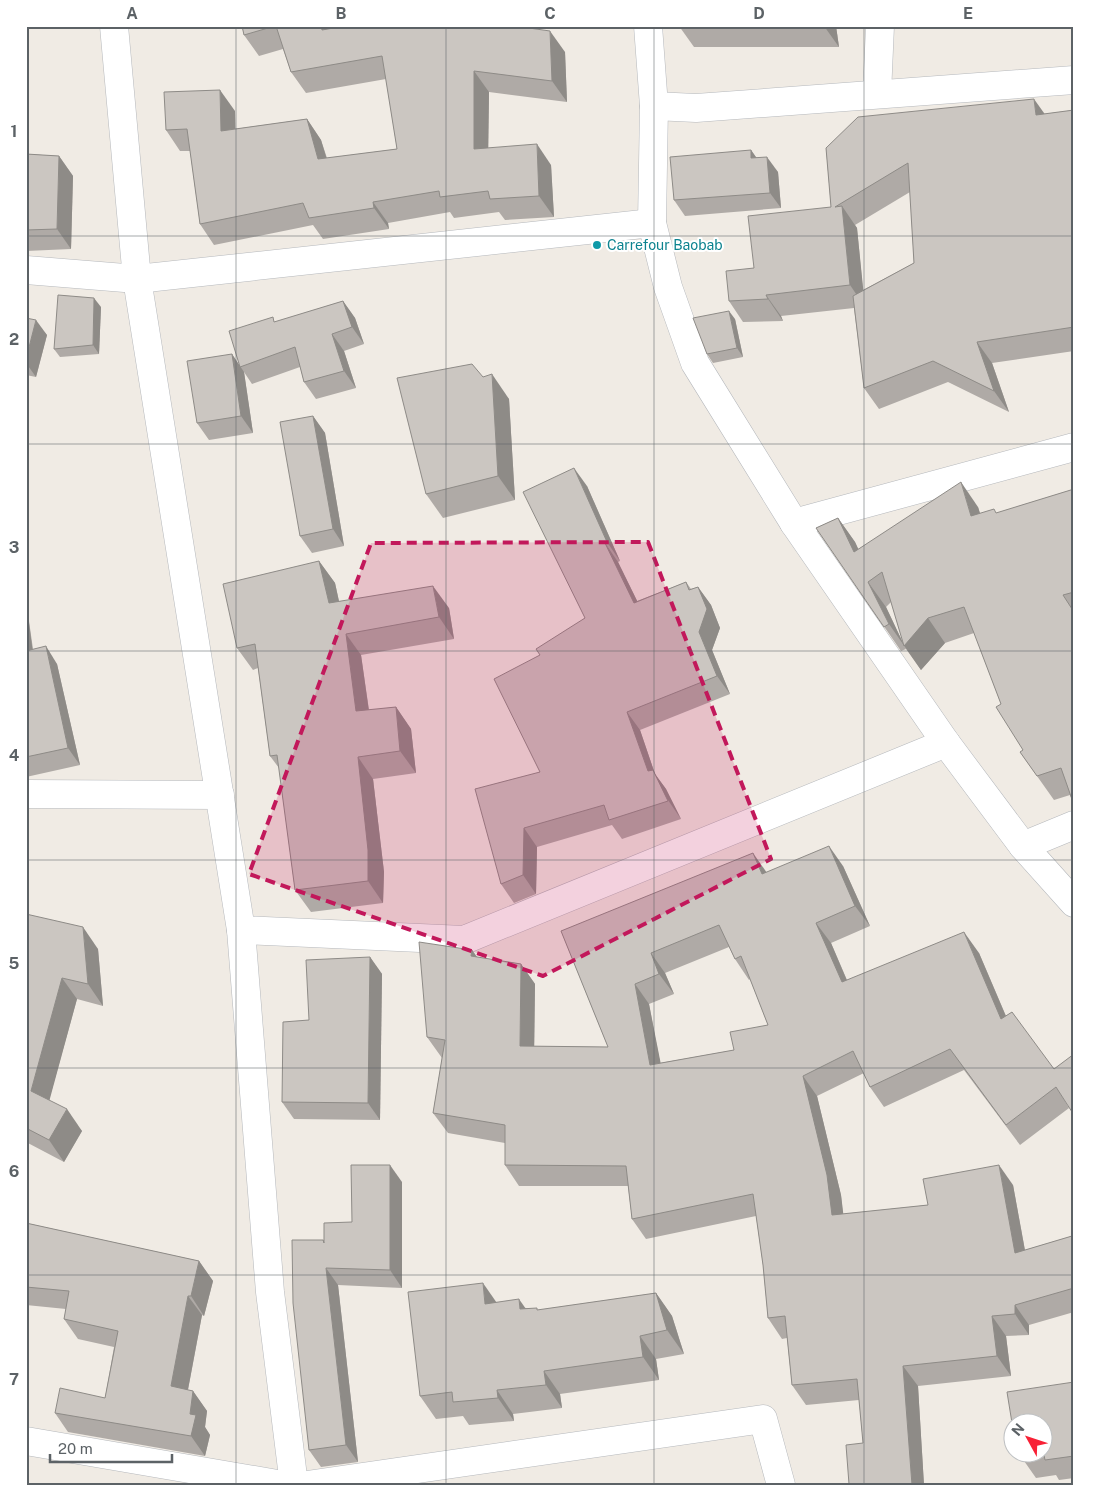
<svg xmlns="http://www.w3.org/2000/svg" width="1100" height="1511" font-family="'Public Sans',sans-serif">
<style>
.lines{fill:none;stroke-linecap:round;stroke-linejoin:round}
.minor-casing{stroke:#b5b8bc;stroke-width:29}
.tertiary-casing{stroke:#b5b8bc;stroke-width:29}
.minor{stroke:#fff;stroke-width:28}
.tertiary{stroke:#fff;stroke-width:28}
.wall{fill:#afaaa6;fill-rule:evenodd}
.shaded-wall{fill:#8e8b87}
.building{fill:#cbc6c1;stroke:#8e8b87;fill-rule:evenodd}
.marked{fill:#c2185b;fill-opacity:0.2;stroke:#c2185b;stroke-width:4;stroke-dasharray:10 6;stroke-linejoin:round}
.grid{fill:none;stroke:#5c6266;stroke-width:1;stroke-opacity:0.55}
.culture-dot{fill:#0f9aa8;stroke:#fff;stroke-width:2}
.labels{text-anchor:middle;stroke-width:4;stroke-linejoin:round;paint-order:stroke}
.culture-label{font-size:14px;fill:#0d838f;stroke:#fff;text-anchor:start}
.neatline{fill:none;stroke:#5c6266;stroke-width:2}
.grid-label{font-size:16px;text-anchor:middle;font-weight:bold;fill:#5c6266}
</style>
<rect width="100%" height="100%" fill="#f0ebe4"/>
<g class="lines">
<g class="minor-casing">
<g id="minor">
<path d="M648,26l6,80 -2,117 16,64 27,76 99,160 152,220 77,103 51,57"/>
<path d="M877,94l3,-68"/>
<path d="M654,106l42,2 378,-28"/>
<path d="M26,270l111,9 515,-56"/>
<path d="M794,523l280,-76"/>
<path d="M26,794l194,1"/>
<path d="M1023,846l51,-21"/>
<path d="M241,930l223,10 482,-197"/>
<path d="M26,1441l257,44"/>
<path d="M307,1485l456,-66 18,66"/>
</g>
</g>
<g class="tertiary-casing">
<path id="tertiary" d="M114,26l23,253 104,651 29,362 24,193"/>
</g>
<use href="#minor" class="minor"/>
<use href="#tertiary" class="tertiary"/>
</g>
<g class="wall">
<path d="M242,26h88l1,3 234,23 2,50 -78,-10 -1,56 63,17 3,52 -49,3 -6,-8 -45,6 -4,-6 -62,11 1,6 -66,10 -10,-14 -99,20 -14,-21 -10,-73h-10l-14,-21 69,-19v18l72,-10 14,21 6,18 70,-9 -11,-70 -80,14 -15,-21 -8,-23 -24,7 -15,-21z"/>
<path d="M679,26h157l3,21h-145z"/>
<path d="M1074,110v241l-82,12 17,49 -61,-30 -69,27 -15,-21 -10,-80 -73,8 2,5 -40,1 -14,-21 25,-33 77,-61 -5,-59 218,-34zM910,192l4,71 -51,27 -6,-62 -2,-3z"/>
<path d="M751,150l5,7 22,15 3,36 -96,8 -11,-16z"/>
<path d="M26,154l33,2 14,20 -2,73 -45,2z"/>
<path d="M343,301l12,17 9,26 -20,7 12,37 -40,11 -12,-17 -4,-15 -48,17 -8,-12 9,61 -44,7 -12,-17 35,-69 8,13 36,-45z"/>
<path d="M101,307l-2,47 -39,3 -6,-8z"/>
<path d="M26,318l21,17 -11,42 -10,-2z"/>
<path d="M735,319l8,38 -30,6 -6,-9z"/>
<path d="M483,377l26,22 6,101 -72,18 -17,-24z"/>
<path d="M313,416l12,17 19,113 -32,7 -12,-17z"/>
<path d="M587,486l33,75 -2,1 19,39 49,-19 5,7 7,-2 13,18 9,23 -8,22 18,44 -90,36 15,44 11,15 15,30 -59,20 -10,-14 -75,22 -1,47 -22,9 -13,-19 39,-112v-117l45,-37z"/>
<path d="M1074,489v316l-4,-10 -16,5 -34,-48 3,-2 -22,-46 -27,-71 -29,10 -24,27 -17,-24 2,3 -5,2 -85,-123 22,-10 17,24 3,7 120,-42 2,6h17zM891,602l13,43 -18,-38z"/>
<path d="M319,561l16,22 4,18 110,7 5,31 -93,16 8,55 27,-3 15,22 5,44 -43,6 11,93 -1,31 -72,9 -16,-22 -16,-122 -9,-12 -12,-88 -5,2 -16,-22z"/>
<path d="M26,600l7,49 24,15 23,101 -54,12z"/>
<path d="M843,866l27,60 -39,17 16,37 132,-27 27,63 6,-4 57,96 -49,37 -56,-75 -80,37 -14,-20 -6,-14 -47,23 24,99 2,19 85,-9 85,-20 12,65 47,-14 1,1h1v75l-45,13v10l-23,1 5,40 -93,10 6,99h-85l10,-1 14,-41 -4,-43 -53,5 -14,-20 -5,-47 -5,1 -14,-21 -5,-53 -7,-49 -110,23 -14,-20 -4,-33h-109l-14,-21v-22l-57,-10 -15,-20 9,-55 -15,-21 45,-87 5,7 44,7 14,20 -1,62 74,1 -47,-116 206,-59zM729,947l6,12 14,21 1,-1 18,46 -34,25 -74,13 -11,-59 25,-10 -9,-21z"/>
<path d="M26,914l72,35 5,57 -26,-7 -28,101 33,31 -18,31 -38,-20z"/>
<path d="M370,957l12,17 -2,146 -86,-1 -12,-17 27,-82z"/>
<path d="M402,1182v106l-64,-3 20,177 -37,5 -12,-17 14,-210 29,-18z"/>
<path d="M26,1223l173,38 14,20 -9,35 -2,-1 -14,75 5,1 14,20 -2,16 5,8 -5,21 -137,-24 -13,-19 50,-15 9,-51 -36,-8 -14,-20 2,-10 -40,-4z"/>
<path d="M656,1293l16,23 12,38 -28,5 3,21 -99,14 2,14 -49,6 1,7 -45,4 -6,-9 -27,3 -16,-23 77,-94 29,6 12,2z"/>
<path d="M1074,1382v96l-15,2 -3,-5 -20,3 -14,-20 20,-34h-30v-1z"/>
</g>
<g class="shaded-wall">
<path d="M321,26h9l6,25 -14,-21z"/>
<path d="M824,26h12l3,21z"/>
<path d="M550,31l15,21 2,50 -15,-21z"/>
<path d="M474,71l15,21 -1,78 -14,-21z"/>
<path d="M220,90l15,21 1,41 -15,-21z"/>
<path d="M1034,99l15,21 -13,-5z"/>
<path d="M307,119l14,21 12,40 -15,-21z"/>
<path d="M537,144l14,21 3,52 -15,-21z"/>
<path d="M751,150l11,16 -11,-8z"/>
<path d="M59,156l14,20 -2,73 -14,-20z"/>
<path d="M767,157l11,15 3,36 -11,-15z"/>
<path d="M373,202l15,21 1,6 -15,-21z"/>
<path d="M842,206l15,22 8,79 -15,-22z"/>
<path d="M766,295l15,21 2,5 -15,-22z"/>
<path d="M94,298l7,9 -2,47 -6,-9z"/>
<path d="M343,301l12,17 9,26 -12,-17z"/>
<path d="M729,311l6,8 8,38 -6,-9z"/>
<path d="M36,320l11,15 -11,42 -10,-14v-4z"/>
<path d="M332,334l12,17 12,37 -12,-17z"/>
<path d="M977,342l15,21 17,49 -15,-21z"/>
<path d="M232,354l12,18 9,61 -12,-17z"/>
<path d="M492,374l17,25 6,101 -17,-24z"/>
<path d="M313,416l12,17 19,113 -11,-17z"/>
<path d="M574,468l13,18 33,75 -13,-19z"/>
<path d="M961,482l17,25 10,33 -17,-24z"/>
<path d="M838,518l17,24 16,34 -17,-24z"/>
<path d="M605,543l13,19 29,59 -13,-18z"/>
<path d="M319,561l16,22 9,42 -15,-22z"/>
<path d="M868,582l18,25 18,38 24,-27 17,25 -24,27 -32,-46z"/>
<path d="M433,586l16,22 5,31 -15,-22z"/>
<path d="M698,587l13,18 9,23 -8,22 18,44 -13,-18 -18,-44z"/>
<path d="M26,600l9,69 -9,-13z"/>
<path d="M346,634l15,21 11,78 -16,-22z"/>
<path d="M46,646l11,18 23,101 -12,-17z"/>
<path d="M396,707l15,22 5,44 -16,-22z"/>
<path d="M627,712l13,18 15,44 11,15 15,30 -33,-48z"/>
<path d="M358,757l15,22 11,93 -1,31 -15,-22z"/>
<path d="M524,828l13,19 -1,47 -13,-19z"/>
<path d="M829,846l14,20 27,60 -15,-20z"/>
<path d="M753,853l14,20 -5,1z"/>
<path d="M816,923l15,20 25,59 -14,-20z"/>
<path d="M83,927l15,22 5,57 -15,-22z"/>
<path d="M964,932l15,21 37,87 -15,-21z"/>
<path d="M472,950l14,20 -15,-14z"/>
<path d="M651,953l14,20 9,21 -15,-20z"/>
<path d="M370,957l12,17 -2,146 -12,-17z"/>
<path d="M521,964l14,20 -1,82 -14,-20z"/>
<path d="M62,978l15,21 -31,114 -15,-22z"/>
<path d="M635,984l14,20 16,81 -15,-20z"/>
<path d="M803,1076l14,20 24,99 5,41 -14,-21z"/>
<path d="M67,1109l15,22 -18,31 -15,-22z"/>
<path d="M390,1165l12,17v106l-12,-18z"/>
<path d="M999,1165l14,20 16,88 -14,-20z"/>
<path d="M199,1261l14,20 -9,35 -13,-20z"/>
<path d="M326,1268l12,17 20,177 -12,-17z"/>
<path d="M483,1283l16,23 -14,-2z"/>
<path d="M656,1293l16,23 12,38 -17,-24z"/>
<path d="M188,1296l14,19 -17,90 -14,-19z"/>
<path d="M519,1299l16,23 -15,-13z"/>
<path d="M1015,1305l14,20v10l-14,-21z"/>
<path d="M992,1316l14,20 5,40 -14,-20z"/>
<path d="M640,1336l16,23 3,21 -16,-23z"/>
<path d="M903,1366l15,20 6,99h-12z"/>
<path d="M544,1371l16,23 2,14 -16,-23z"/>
<path d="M497,1390l16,24 1,7 -16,-23z"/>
<path d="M193,1391l14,20 -2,16 5,8 -5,21 -14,-20 -1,-22z"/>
</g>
<g class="building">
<path d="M242,26h33l-31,9z"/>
<path d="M276,26h45l1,4 23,-4h170l35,5 2,50 -78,-10v78l63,-5 2,52 -49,3 -2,-8 -48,6 -1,-6 -66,11 1,6 -65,10 -6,-15 -103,21 -13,-95 -21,1 -2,-38 56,-2 1,41 86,-12 11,40 79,-10 -15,-93 -91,16z"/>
<path d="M1034,99l2,16 38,-5v217l-97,15 17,49 -61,-30 -69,27 -11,-92 61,-33 -6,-100 -73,44 7,-1 8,79 -84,10 2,4 -39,2 -3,-30 28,-3 -6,-52 83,-9 -5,-59 32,-31z"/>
<path d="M751,150v8l16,-1 3,36 -96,7 -4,-43z"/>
<path d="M26,154l33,2 -2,73 -31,1z"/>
<path d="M58,295l36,3 -1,47 -39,4z"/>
<path d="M343,301l9,26 -20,7 12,37 -40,11 -9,-35 -55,20 -11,-36 44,-14 1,5z"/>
<path d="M729,311l8,37 -30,6 -14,-36z"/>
<path d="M26,318l10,2 -10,39z"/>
<path d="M232,354l9,62 -44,7 -10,-62z"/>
<path d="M472,364l11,13 9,-3 6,102 -72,18 -29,-116z"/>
<path d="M313,416l20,113 -33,7 -20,-114z"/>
<path d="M574,468l33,74 -2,1 29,60 52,-21 3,8 9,-3 9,22 -8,23 18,44 -90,36 21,59 5,-1 15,31 -59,19 -5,-15 -80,23 -1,47 -22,9 -26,-95 65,-17 -46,-93 46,-24 -4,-6 49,-31 -62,-126z"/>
<path d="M961,482l10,34 23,-7 2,4 78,-24v103l-11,3 11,17v193l-13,-37 -24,8 -17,-24 3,-2 -27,-43 5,-3 -37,-97 -36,11 -24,28 -22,-74 -14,10 21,42 -5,3 -68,-99 22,-10 16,34z"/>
<path d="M319,561l10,42 104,-17 6,31 -93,17 10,77 40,-4 4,44 -42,6 10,93v31l-73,9 -18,-135 -7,1 -15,-112 -18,4 -14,-64z"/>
<path d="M46,646l22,102 -42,9v-106z"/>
<path d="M829,846l26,60 -39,17 26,59 122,-50 37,87 11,-7 42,57 20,-15v61l-18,-28 -50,38 -56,-76 -80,38 -17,-36 -50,25 24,99 5,40 96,-10 -5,-26 76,-14 16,88 57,-17v2l2,-1v51l-59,17v9l-23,2 5,40 -94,10 9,119h-73l10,-1 -3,-39 17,-2 -6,-64 -65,6 -7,-69 -17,2 -5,-53 -10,-71 -121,25 -6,-53 -121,-1v-40l-72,-12 12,-73 -18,-3 -8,-95 53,8 -1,6 50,8 -1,82 88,1 -47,-116 192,-78 9,21zM719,925l16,34 6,-3 27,69 -38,7 4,18 -84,15 -15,-81 24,-10 -8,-21z"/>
<path d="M26,914l57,13 5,57 -26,-6 -31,113 36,18 -18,31 -23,-12z"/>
<path d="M370,957l-2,146 -86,-1 1,-80 26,-2 -3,-60z"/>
<path d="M351,1165h39v105l-64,-2 20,177 -37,5 -16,-147 -1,-63h31l1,3v-20l28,-1z"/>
<path d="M26,1223l173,38 -8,35h-3l-17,90 22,5 -3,23 6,1 -5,21 -136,-23 5,-25 45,10 13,-67 -54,-12 5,-28 -43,-4z"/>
<path d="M483,1283l2,21 34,-5 1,10 17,-1v2l119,-17 11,37 -27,6 3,21 -99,14 2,14 -49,5 1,8 -45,4 -1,-10 -32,4 -12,-104z"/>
<path d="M1074,1382v74l-29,4 -1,-5 -22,3 -1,-4h21v-30h-25v-2l-5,1 -5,-31z"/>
</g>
<path class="marked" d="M648,542l123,317 -228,117 -294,-102 122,-331z"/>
<path class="grid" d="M236,26v1459M446,26v1459M654,26v1459M864,26v1459M26,236h1048M26,444h1048M26,651h1048M26,860h1048M26,1068h1048M26,1275h1048"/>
<circle class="culture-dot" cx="597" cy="245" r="5"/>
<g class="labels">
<g class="culture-label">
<text x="607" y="250">Carrefour Baobab</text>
</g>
</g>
<rect width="1100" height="1511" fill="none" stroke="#ffffff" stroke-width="55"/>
<g transform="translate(1028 1438) rotate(310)"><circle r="24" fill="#ffffff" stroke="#bec0c2"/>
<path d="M0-4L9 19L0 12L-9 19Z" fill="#f82136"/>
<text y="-8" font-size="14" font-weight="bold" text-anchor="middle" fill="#5c6266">N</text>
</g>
<path d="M50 1454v8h122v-8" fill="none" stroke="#5c6266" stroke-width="2.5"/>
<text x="58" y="1454" font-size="15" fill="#5c6266" stroke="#ffffff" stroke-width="4" paint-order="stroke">20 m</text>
<rect x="28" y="28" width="1044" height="1456" class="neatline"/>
<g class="grid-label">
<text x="132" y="19">A</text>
<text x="341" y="19">B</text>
<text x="550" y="19">C</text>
<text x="759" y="19">D</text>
<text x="968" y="19">E</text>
<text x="14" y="137">1</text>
<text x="14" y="345">2</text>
<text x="14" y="553">3</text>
<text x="14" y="761">4</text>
<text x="14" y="969">5</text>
<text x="14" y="1177">6</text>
<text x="14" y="1385">7</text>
</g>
</svg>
